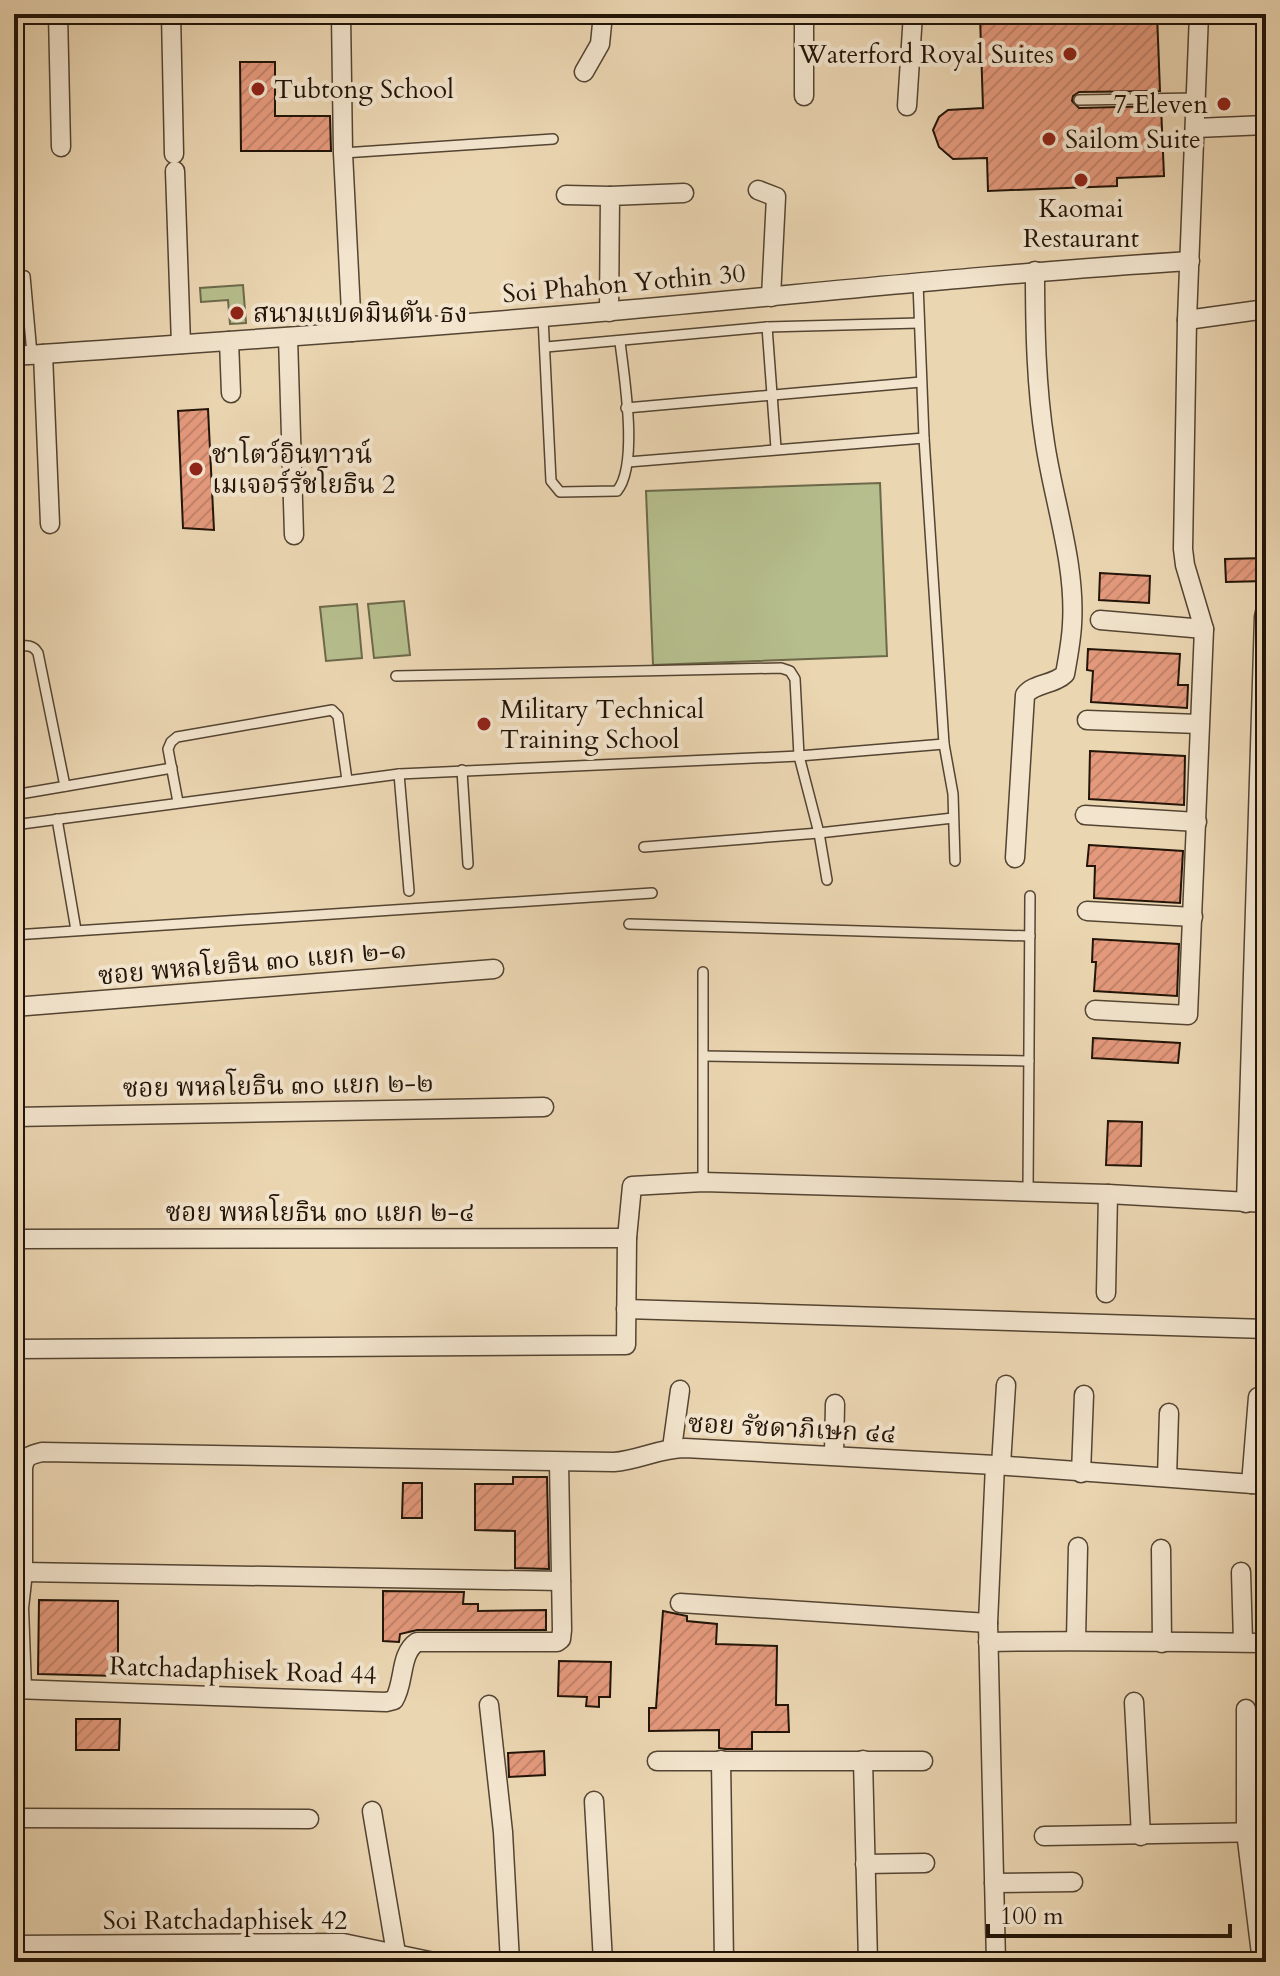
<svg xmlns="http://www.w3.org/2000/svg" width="1280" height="1976" font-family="Cardo,'Noto Serif Thai',serif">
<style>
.garden{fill:#b6be8d;stroke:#6c694a;stroke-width:2}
.building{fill:url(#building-hatch);stroke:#221408;stroke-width:2}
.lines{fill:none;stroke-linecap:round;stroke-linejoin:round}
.service-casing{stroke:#544432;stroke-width:12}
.minor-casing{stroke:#544432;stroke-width:21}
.service{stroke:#f2e4cd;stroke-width:9}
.minor{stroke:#f2e4cd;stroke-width:18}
.poi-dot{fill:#8f2418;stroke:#f2e4cd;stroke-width:3}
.labels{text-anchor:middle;stroke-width:8;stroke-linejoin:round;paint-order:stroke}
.poi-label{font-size:26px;fill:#221408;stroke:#f2e4cd;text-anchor:start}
.street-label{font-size:26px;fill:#221408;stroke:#f2e4cd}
</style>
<defs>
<pattern id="building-hatch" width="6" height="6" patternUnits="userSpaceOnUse" patternTransform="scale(2)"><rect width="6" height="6" fill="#e4997c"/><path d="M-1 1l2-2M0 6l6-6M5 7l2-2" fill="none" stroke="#c3836a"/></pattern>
</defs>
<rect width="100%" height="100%" fill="#ebd6b2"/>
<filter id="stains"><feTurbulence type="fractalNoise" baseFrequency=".0025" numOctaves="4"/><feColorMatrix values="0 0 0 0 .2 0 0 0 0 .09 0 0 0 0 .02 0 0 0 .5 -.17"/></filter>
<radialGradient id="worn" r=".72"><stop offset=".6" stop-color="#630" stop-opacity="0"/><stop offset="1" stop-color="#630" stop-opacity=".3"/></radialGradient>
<g class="garden">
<path d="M243,285l3,38 -16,1 -2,-24 -27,2 -1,-14z"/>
<path d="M880,483l7,173 -234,9 -7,-174z"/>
<path d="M404,601l6,54 -36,3 -6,-54z"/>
<path d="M357,604l5,54 -36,3 -6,-54z"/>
</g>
<g class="building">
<path d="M1035,14h122l3,77 -81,1 -6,4 -1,5 7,7 82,-2 3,70 -47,2v8l-129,5 -1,-33 -34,1 -14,-12 -6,-17 6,-13 9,-7 35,-2 -3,-92z"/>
<path d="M240,62h35v54h55l1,35h-90z"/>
<path d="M208,409l6,121 -31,-2 -5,-117z"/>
<path d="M1266,558v23l-40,1 -1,-23z"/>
<path d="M1100,573l50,3 -1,27 -50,-3z"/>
<path d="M1088,649l92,5 -2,31h10l-1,23 -96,-6 2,-31 -6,-1z"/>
<path d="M1090,751l95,5 -1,49 -95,-6z"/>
<path d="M1089,845l94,6 -3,52 -86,-5 1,-32h-8z"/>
<path d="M1093,939l86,5 -2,52 -83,-5 2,-29h-4z"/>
<path d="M1093,1038l87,5 -2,20 -86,-5z"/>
<path d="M1108,1121l34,1 -1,44 -35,-1z"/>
<path d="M513,1477h34l2,92 -34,-1v-37l-40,-1v-46h38z"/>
<path d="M403,1483h19v35h-20z"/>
<path d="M383,1591l81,1 -1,12h15v7l68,-1v20h-129l-17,4 -1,8 -16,-1z"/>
<path d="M39,1600l79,1v75l-80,-2z"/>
<path d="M663,1611l24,5v5l30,3 -1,20 61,2 -1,59h12l1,27h-37v17h-27l-6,-1v-18l-70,1v-23h7z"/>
<path d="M559,1661l52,1 -1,35h-11v10l-13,-1 1,-9 -29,-1z"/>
<path d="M76,1719h44l-1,31h-43z"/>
<path d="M544,1751l1,24 -36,2 -1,-24z"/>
</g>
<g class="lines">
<g class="service-casing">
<g id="service">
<path d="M1079,100l117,-2"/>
<path d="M343,153l210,-14"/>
<path d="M25,276l7,78"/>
<path d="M918,283l6,155 20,306 9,50 2,67"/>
<path d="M543,317l8,164 9,11 57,-1c22,-26 7,-115 3,-149"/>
<path d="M767,327l9,121"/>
<path d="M546,347l221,-20 152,-4"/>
<path d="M626,408l295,-26"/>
<path d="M628,462l296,-24"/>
<path d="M14,647c10,-1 18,-4 24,6l27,133"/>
<path d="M396,676l385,-8 9,3 5,8 4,77 20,77 8,47"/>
<path d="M462,770l6,94"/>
<path d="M399,774l10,117"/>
<path d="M14,795l158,-27"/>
<path d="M178,802l-10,-53 3,-7 6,-5 155,-27 6,6 9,64"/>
<path d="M57,819l19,111"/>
<path d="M14,825l385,-51 400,-18 145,-12"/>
<path d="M644,847l175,-14 134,-15"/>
<path d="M629,924l401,12"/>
<path d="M14,935l638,-42"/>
<path d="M704,1056l325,5"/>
<path d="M703,1182v-210"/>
<path d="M1028,1192l2,-296"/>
</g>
</g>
<g class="minor-casing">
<g id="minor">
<path d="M58,14l3,133"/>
<path d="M171,14l3,140"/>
<path d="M341,14l2,139 9,179"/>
<path d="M804,14v82"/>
<path d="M584,72l16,-28 3,-30"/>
<path d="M907,106l6,-92"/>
<path d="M1196,128l70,-3"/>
<path d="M175,171l6,173"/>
<path d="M758,190l18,7 -5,100"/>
<path d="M566,195l44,1"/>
<path d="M609,312l1,-116 74,-3"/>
<path d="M1187,320l79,-11"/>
<path d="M288,337l6,198"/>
<path d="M229,341l2,52"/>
<path d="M43,354l7,170"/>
<path d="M14,356c199,-14 399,-27 598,-45 193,-17 385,-38 578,-50"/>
<path d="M1100,620l104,9"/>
<path d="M1087,720l112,4"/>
<path d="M1085,815l112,7"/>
<path d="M1015,858l10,-163c9,-12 29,-10 40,-21 3,-16 6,-32 7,-49 4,-61 -18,-122 -27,-182 -9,-57 -10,-115 -10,-172"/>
<path d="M1087,911l106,6"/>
<path d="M14,1007l480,-38"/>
<path d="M1095,1010l93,5 16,-386 -19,-64 -2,-16 4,-229 12,-306"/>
<path d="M14,1117l530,-10"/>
<path d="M1246,1203l18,-586 2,-9"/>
<path d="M14,1239l613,-1"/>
<path d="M1106,1293l2,-99"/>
<path d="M626,1309l640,20"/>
<path d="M14,1349l612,-4 1,-107 5,-52 71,-4 405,12 158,9"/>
<path d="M672,1448l8,-58"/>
<path d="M834,1455l1,-51"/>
<path d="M995,1465l-7,158 8,339"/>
<path d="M1001,1465l5,-80"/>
<path d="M1081,1473l3,-78"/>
<path d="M1167,1477l2,-64"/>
<path d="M1251,1484l7,-87"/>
<path d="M1161,1549l1,94"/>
<path d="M23,1572l538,9"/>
<path d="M1241,1572l2,70"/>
<path d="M680,1603l308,20"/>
<path d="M1076,1640l2,-93"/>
<path d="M988,1642c93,-2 185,0 278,1"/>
<path d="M14,1689l372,13 8,-2c11,-17 5,-46 23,-58h140l4,-3 1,-9 -3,-168"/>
<path d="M22,1689l-3,-81 4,-36v-104c2,-12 7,-13 19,-16l572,10c25,-2 46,-14 71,-14l310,17 271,20"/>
<path d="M1134,1702l7,134"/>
<path d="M489,1705l14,127 7,130"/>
<path d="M1246,1709v123l16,130"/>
<path d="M721,1760l3,202"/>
<path d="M863,1760l5,202"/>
<path d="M657,1761h266"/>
<path d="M594,1801l9,161"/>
<path d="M372,1811l24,142"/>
<path d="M14,1818l295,1"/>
<path d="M1044,1836l222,-4"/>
<path d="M865,1864l60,-1"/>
<path d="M994,1883l79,-1"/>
<path d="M14,1945l329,-2 91,19"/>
</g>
</g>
<use href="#service" class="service"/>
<use href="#minor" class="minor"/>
</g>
<g class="poi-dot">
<circle cx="1070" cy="54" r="8"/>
<circle cx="258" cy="89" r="8"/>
<circle cx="1224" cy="104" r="8"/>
<circle cx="1049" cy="139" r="8"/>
<circle cx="1081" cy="180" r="8"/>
<circle cx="237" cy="313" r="8"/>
<circle cx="196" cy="469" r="8"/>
<circle cx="484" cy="724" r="8"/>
</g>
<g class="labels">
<g class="poi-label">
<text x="1054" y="63" text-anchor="end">Waterford Royal Suites</text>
<text x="274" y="98">Tubtong School</text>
<text x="1208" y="113" text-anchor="end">7 Eleven</text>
<text x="1065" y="148">Sailom Suite</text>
<text x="1081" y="217" text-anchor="middle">Kaomai<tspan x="1081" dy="30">Restaurant</tspan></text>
<text x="253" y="322">สนามแบดมินตัน ธง</text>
<text x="212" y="463">ชาโตว์อินทาวน์<tspan x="212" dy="30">เมเจอร์รัชโยธิน 2</tspan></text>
<text x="500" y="718">Military Technical<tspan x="500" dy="30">Training School</tspan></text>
</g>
<g class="street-label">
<text transform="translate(624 283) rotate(-5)" y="9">Soi Phahon Yothin 30</text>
<text transform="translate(252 962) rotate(-5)" y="9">ซอย พหลโยธิน ๓๐ แยก ๒-๑</text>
<text transform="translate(278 1085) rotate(-1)" y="9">ซอย พหลโยธิน ๓๐ แยก ๒-๒</text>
<text x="320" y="1221">ซอย พหลโยธิน ๓๐ แยก ๒-๔</text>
<text transform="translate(792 1428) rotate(3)" y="9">ซอย รัชดาภิเษก ๔๔</text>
<text transform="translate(243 1670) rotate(2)" y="9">Ratchadaphisek Road 44</text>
<text x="225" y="1929">Soi Ratchadaphisek 42</text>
</g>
</g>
<rect width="1280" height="1976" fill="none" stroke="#ebd6b2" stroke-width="48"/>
<rect x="16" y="16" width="1248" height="1944" fill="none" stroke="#221408" stroke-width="4"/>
<rect x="24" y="24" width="1232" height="1928" fill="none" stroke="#221408" stroke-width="2"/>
<path d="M988 1924v12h242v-12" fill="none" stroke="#221408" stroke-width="4"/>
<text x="1000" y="1924" font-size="24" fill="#221408" stroke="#f2e4cd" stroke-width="6" paint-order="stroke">100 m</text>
<rect width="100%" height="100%" filter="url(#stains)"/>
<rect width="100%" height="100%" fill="url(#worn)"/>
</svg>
